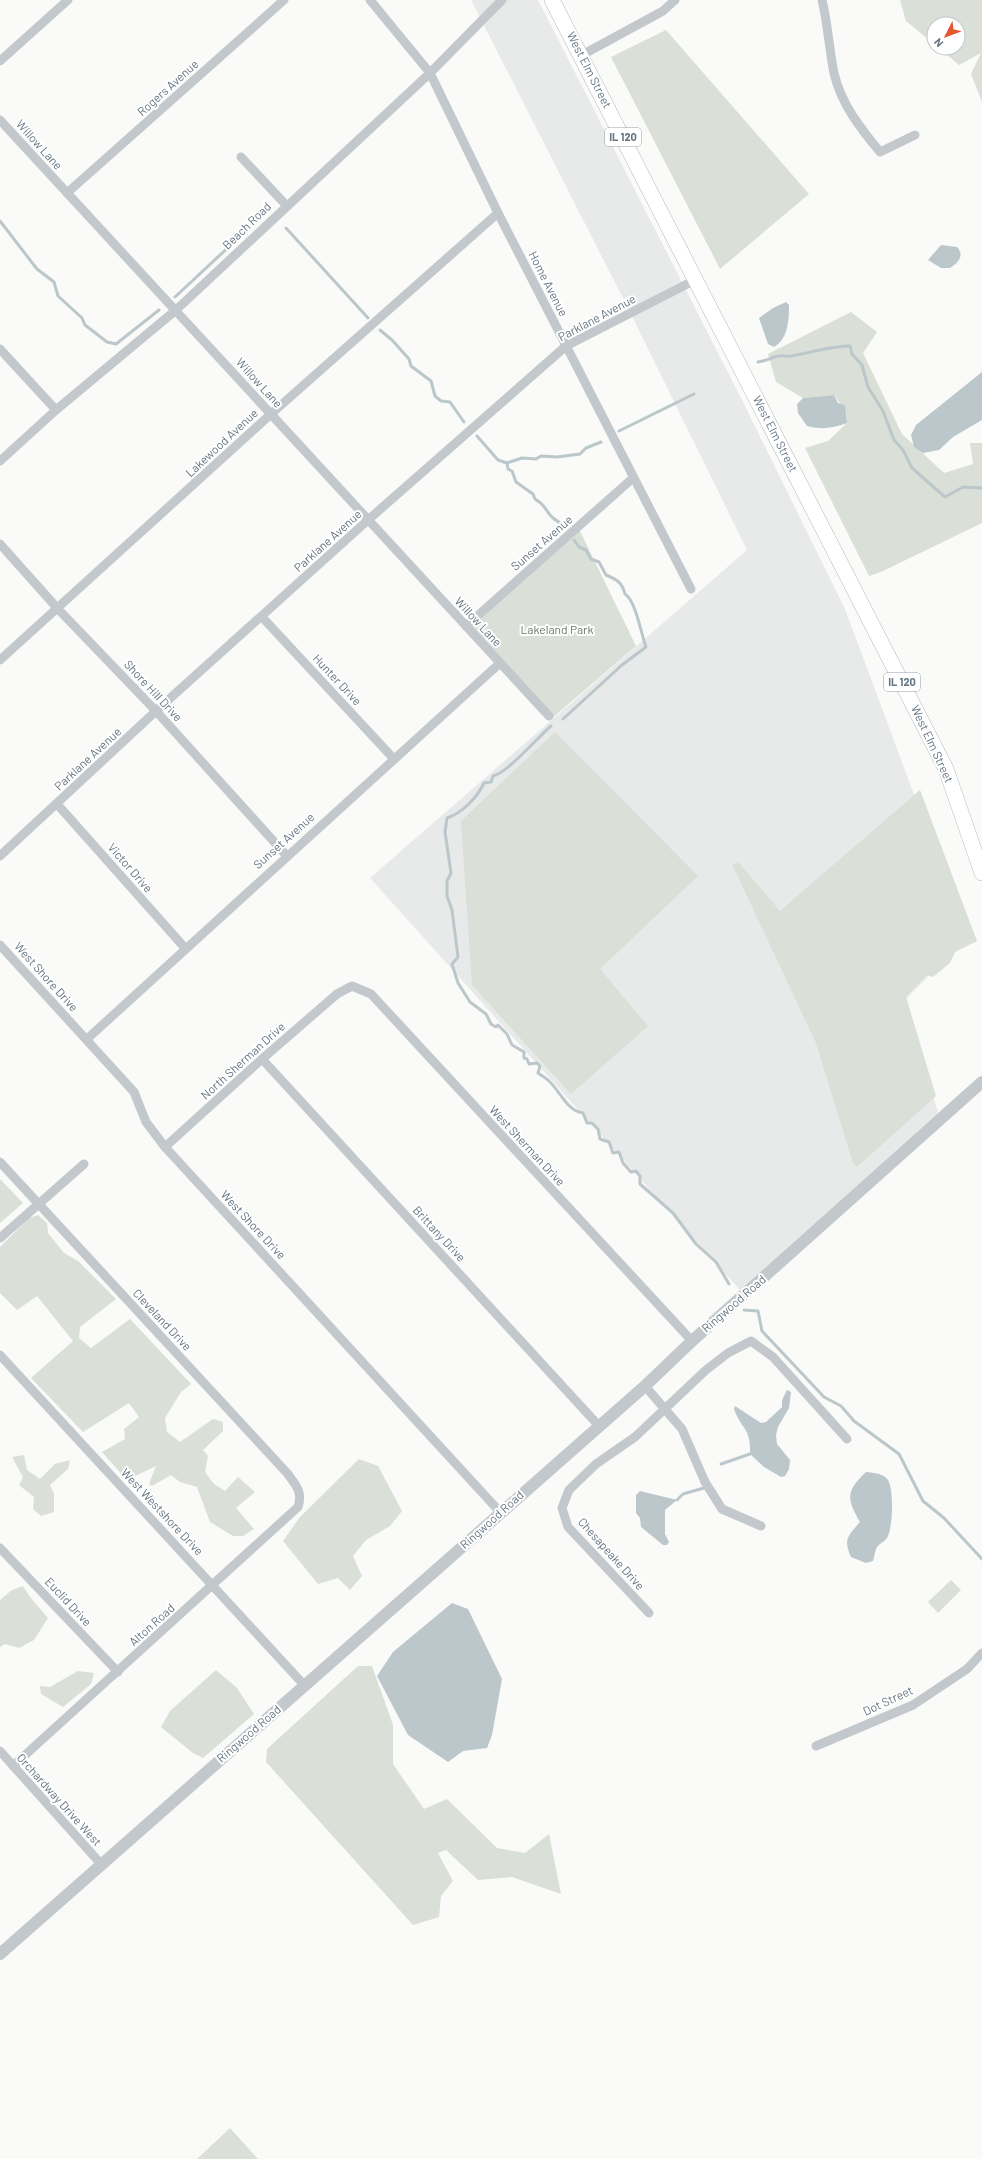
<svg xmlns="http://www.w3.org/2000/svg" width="982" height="2159" font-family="Barlow,sans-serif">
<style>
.built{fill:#e8e9e9}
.green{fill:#dadfd7}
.water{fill:#bbc7cb}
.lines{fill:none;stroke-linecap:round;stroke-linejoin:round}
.stream{stroke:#bbc7cb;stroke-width:3}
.primary-casing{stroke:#b5babe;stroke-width:16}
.minor{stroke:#c3c8cc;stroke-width:9}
.tertiary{stroke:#c3c8cc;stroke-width:12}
.primary{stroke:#fff;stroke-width:15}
.labels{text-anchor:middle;stroke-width:4;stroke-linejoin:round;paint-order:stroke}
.shield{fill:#fff;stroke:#939fa8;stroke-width:1}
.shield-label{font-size:11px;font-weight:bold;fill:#657683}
.street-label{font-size:12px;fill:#657683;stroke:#fff}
.park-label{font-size:12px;fill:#687a64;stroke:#fff}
</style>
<rect width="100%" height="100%" fill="#fafaf8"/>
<path class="built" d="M471,0h67l204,400 103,209 122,328 -62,63 33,113 -198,177 -370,-412 377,-328 -121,-246z"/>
<g class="green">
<path d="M900,0h82v102l-11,-28 10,-21 -22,12 -20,-17h19v-24h-24v20l-28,-23z"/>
<path d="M666,30l143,164 -89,75 -109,-212z"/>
<path d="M851,312l26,20 -14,21 39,81 42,39 29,-9 -3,-21h12v80l-101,49 -12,4 -64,-128 23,-7 19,-18 -1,-12 -12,-16 -31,3 -27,-16 -8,-28z"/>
<path d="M578,527l58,119 -85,73 -85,-93z"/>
<path d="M555,732l143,144 -98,93 48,57 -77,68 -99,-109 -11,-164z"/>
<path d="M920,790l57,151 -22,11 -5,11 -17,14 -6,-2 -21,22 30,99 -79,71 -4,-4 -37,-120 -84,-179 7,-1 41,48z"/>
<path d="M0,1179l23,24 -23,20z"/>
<path d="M38,1215l9,8 1,10 16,20 14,8 38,38 -36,28 -1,11 12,10 39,-29 61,65 -10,8 -16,26 2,14 13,10 33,-23 10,3v9l-20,19 5,6 -3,16 9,12 11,7 13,-14 17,15 -19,16 18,21 -11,7h-10l-23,-14 -13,-35 -17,-5 -9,-7 -19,11 -3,-2 7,-18 -29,14 -25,-28 23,-13 -1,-10 15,-12 -10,-14 -46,29 -52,-54 42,-37 -36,-45 -20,14 -17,-17v-46l29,-29z"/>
<path d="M24,1455l3,15 13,9 15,-15 15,-4 -2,9 -18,16 4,9v18l-13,4 -8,-7 1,-12 -15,-12 4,-8 -11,-20z"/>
<path d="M359,1459l19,7 24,45 -12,15 -24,14 -13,16 9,20 -12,14 -12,-12 -20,6 -35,-43 17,-24z"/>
<path d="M951,1580l10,10 -23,23 -10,-11z"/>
<path d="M23,1586l7,11 18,21 -14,22 -15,8 -14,-4 -5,3v-47l12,-10z"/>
<path d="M358,1666h14l21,59v39l31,45 23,-10 50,49 28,5 24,-19 12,60 -49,-17 -34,3 -32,-30 -8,3 15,28 -12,15 -2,21 -26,8 -147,-163 1,-13z"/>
<path d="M216,1670l21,18 17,26 -51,44 -10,-5 -32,-26 9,-16z"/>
<path d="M78,1671l16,2 -3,11 -28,23 -22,-13 -1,-8 10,1z"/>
<path d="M230,2128l28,31h-61z"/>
</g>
<g class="water">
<path d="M941,245l16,2c8,9 1,16 -7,21h-9l-13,-8z"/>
<path d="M786,302l3,3c0,15 -1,34 -15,42l-6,-3 -9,-26 14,-10z"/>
<path d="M982,372v48l-29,17 -14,13 -16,3 -9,-6 -3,-12 5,-10z"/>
<path d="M834,395l4,8 7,2 2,18c-14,5 -25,7 -40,3l-9,-13 -1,-9 6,-6z"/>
<path d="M787,1390l4,2 -2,16 -11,19 -2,8 1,9 13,16 -1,9 -4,7 -4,1 -17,-10 -14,-13c1,-27 -8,-23 -16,-45l1,-3 26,17 5,-1 16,-15v-7z"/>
<path d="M866,1472c8,1 17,1 22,8 6,10 5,48 -1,58 -3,4 -7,5 -10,9 -2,4 -3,10 -4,14l-7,2 -15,-6c-8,-18 -3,-21 9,-35 -13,-23 -15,-30 6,-50z"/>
<path d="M640,1491l37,9 -12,10v24l4,8 -2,3h-4l-22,-18 -1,-9 -4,-5v-18z"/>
<path d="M452,1603l16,6 34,70 -10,56 -5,13 -24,3 -15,11 -40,-27 -31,-59 16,-24z"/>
</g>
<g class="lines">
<g class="stream">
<path d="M0,221l37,48 17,13 4,14 24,22 3,7 22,17 9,2 43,-34"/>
<path d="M286,228l82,90"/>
<path d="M175,297l74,-69"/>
<path d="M380,330l12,10 17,19 2,7 20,15 4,15 6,5 9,1 14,20"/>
<path d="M758,362c8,-1 14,-5 21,-6 4,-1 8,1 12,0 19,-3 39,-10 59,-10l2,8 10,11 6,22 15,24 11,29 9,10 9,18 33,29 18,-10 19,1"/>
<path d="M619,431l75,-37"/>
<path d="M477,436l21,24 9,3 15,-5 14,1 5,-3 16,1 23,-3 6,-6 15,-6"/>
<path d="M507,463l1,6 4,2 4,11 17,12 2,5c12,7 10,12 18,19 5,4 8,4 11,10"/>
<path d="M563,719l59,-54 24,-18c-5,-13 -10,-46 -21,-53 -3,-12 -9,-15 -19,-19l-7,-13 -8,-3 -5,-9 -7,-3 -5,-7"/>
<path d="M551,726c-14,12 -44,47 -58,50l-2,6 -7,1c-7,15 -22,30 -37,35l-2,14 6,41 -4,8v15l5,14 6,47 -6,7 6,19 12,19 16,12 5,10 5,3 2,-2 9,9 5,11 12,7v6l3,1 2,5 8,-1 3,3 -2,7c4,3 8,5 11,8 10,9 19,31 34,32l4,10h5l6,6 2,10 9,3 4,11 6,-1 4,11 8,9 5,-1 4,5v8l33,29 23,31 20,18 13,22"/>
<path d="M744,1310l14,1 4,20 62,66 17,9 13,15 45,33 24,47 21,17 38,41"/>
<path d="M721,1464l29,-10"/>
<path d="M677,1500l6,-6 21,-6"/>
</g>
<g class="primary-casing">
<path id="primary" d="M552,0l394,769 36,104"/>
</g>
<g class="minor">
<path d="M370,0l60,73 68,140 193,376"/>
<path d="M822,0c6,24 7,49 12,73 7,31 27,56 46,79l35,-17"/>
<path d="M582,55l81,-44 12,-11"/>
<path d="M0,61l68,-61"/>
<path d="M0,120l549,596"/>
<path d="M241,157l45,48"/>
<path d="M67,193l217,-193"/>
<path d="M0,349l56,61"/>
<path d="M0,461l56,-51 120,-100 254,-237 72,-73"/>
<path d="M0,544l58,65 98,102 130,144"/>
<path d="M262,617l132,142"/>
<path d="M466,626l167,-148"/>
<path d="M0,660l271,-246 227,-201"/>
<path d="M57,804l128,144"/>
<path d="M0,856l156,-145 212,-191 198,-174 131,-67"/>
<path d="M0,945l134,147 12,30 19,25 335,365"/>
<path d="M87,1039l413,-376"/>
<path d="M262,1059l337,367"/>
<path d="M165,1147l97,-88 75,-65 15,-8 19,8 321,347"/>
<path d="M0,1162l287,311c9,12 16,19 11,34l-285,259"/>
<path d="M0,1238l84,-74"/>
<path d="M0,1355l305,331"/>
<path d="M645,1386l37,43 23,53 17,27 39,17"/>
<path d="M0,1548l118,124"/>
<path d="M649,1613l-81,-86 -6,-19 7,-18 27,-26 39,-27 71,-67 22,-17 23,-12 22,16 74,82"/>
<path d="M816,1746l97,-41 54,-36 15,-16"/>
<path d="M0,1751l101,113"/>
</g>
<path class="tertiary" d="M0,1954l645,-568 47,-45 290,-259"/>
<use href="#primary" class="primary"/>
</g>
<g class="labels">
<g class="shield">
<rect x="605" y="128" width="36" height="18" rx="3"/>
<rect x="884" y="673" width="36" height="18" rx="3"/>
</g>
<g class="shield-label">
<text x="623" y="141">IL 120</text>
<text x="902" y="686">IL 120</text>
</g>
<g class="street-label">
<text transform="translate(589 70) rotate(63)" y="4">West Elm Street</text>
<text transform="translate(168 88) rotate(-42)" y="4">Rogers Avenue</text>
<text transform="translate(39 145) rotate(48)" y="4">Willow Lane</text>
<text transform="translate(247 226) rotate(-44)" y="4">Beach Road</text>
<text transform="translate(548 284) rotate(63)" y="4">Home Avenue</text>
<text transform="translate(597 318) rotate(-28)" y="4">Parklane Avenue</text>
<text transform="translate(259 383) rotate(48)" y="4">Willow Lane</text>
<text transform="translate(775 434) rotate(63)" y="4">West Elm Street</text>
<text transform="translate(222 443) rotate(-43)" y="4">Lakewood Avenue</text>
<text transform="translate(328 541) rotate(-42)" y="4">Parklane Avenue</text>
<text transform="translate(542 543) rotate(-41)" y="4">Sunset Avenue</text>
<text transform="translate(478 622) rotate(47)" y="4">Willow Lane</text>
<text transform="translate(337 680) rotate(47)" y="4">Hunter Drive</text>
<text transform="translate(153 691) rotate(47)" y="4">Shore Hill Drive</text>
<text transform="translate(932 744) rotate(65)" y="4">West Elm Street</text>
<text transform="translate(88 759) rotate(-43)" y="4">Parklane Avenue</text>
<text transform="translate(284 841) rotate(-42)" y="4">Sunset Avenue</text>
<text transform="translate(130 868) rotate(49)" y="4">Victor Drive</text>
<text transform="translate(46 977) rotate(48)" y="4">West Shore Drive</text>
<text transform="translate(243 1061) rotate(-42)" y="4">North Sherman Drive</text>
<text transform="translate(527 1146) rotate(47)" y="4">West Sherman Drive</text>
<text transform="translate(253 1225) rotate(47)" y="4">West Shore Drive</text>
<text transform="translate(439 1234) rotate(47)" y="4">Brittany Drive</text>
<text transform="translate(734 1304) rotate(-41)" y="4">Ringwood Road</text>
<text transform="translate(162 1320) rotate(47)" y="4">Cleveland Drive</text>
<text transform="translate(162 1512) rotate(47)" y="4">West Westshore Drive</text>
<text transform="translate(492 1520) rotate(-42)" y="4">Ringwood Road</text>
<text transform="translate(611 1554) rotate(48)" y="4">Chesapeake Drive</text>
<text transform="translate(68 1602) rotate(47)" y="4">Euclid Drive</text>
<text transform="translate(152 1625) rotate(-42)" y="4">Alton Road</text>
<text transform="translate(888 1701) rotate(-25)" y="4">Dot Street</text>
<text transform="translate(249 1734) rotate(-41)" y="4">Ringwood Road</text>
<text transform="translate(59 1800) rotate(48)" y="4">Orchardway Drive West</text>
</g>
<g class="park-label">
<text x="557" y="634">Lakeland Park</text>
</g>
</g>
<g transform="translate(946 36) rotate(228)"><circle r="19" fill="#ffffff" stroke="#c1c8cd"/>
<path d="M0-3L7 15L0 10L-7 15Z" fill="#e4572e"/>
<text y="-6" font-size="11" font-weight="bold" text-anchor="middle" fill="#657683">N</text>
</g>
</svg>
